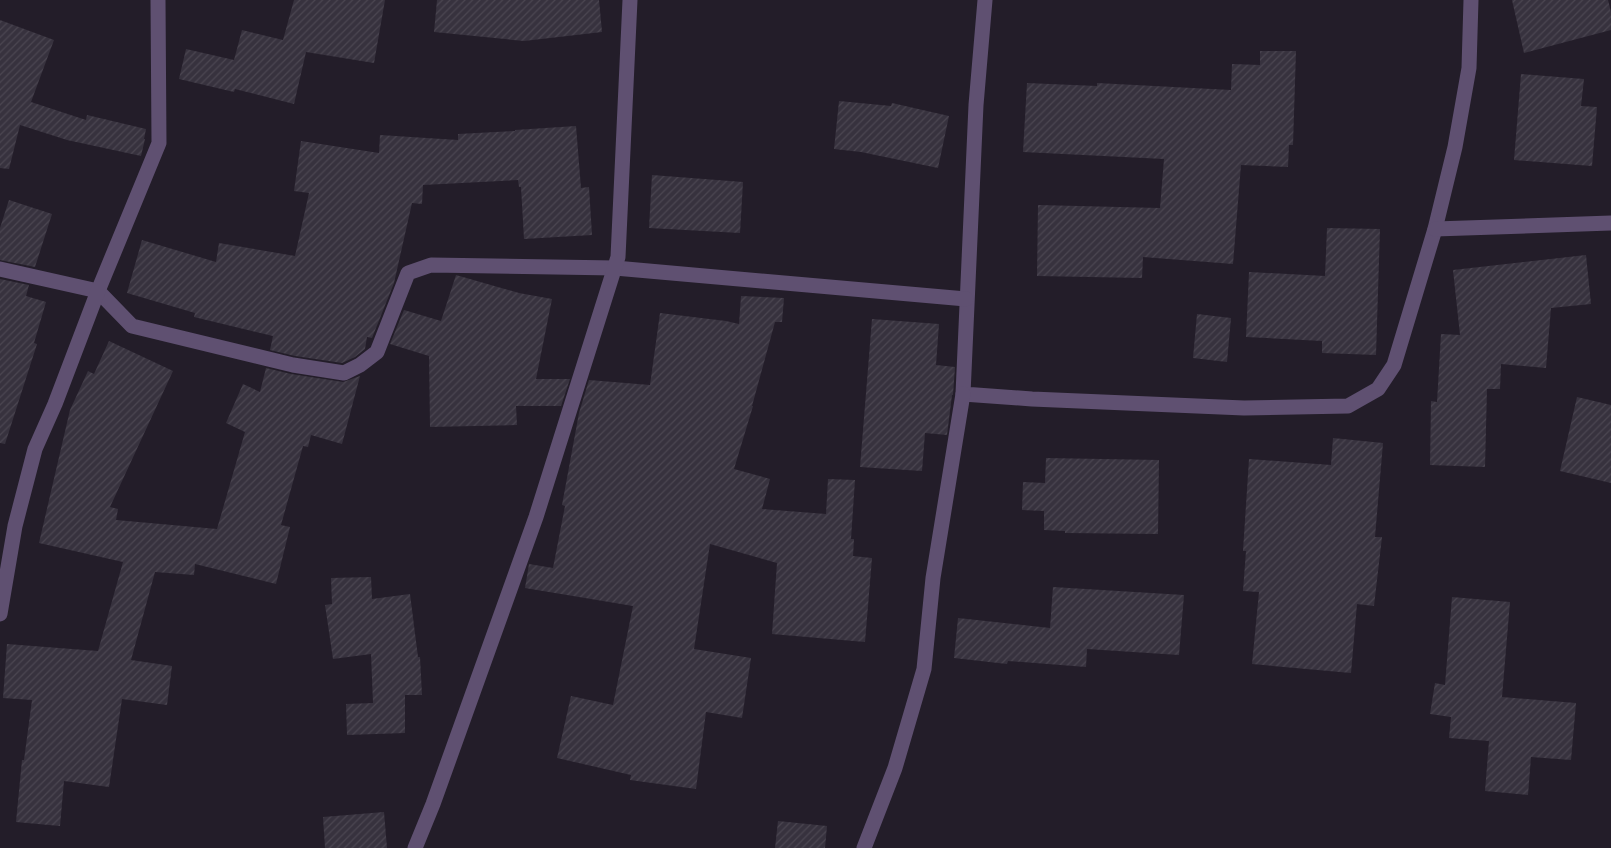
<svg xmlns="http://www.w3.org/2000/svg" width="1611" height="848" font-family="'Roboto Condensed',sans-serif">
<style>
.building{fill:url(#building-hatch)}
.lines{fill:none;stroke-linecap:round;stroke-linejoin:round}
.street{stroke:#5f5071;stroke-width:15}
</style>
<defs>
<pattern id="building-hatch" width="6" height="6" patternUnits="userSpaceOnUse" patternTransform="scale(1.25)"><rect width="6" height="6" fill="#37323e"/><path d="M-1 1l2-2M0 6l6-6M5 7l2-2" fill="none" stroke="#4b4651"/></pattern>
</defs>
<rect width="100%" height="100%" fill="#231d29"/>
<g class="building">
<path d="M294,0h91l-11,63 -68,-11 -12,52 -59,-15 -1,3 -55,-13 7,-30 48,11 8,-30 41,10z"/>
<path d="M437,0h162l3,32 -78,9 -90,-9z"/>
<path d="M1512,0h96l3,12v18l-87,23z"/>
<path d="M0,20l54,20 -23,62 55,18 1,-5 59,14 -2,10h1l-4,17 -74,-16 -47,-15 -11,44 -9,-1z"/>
<path d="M1260,51h36l-3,94h-4l-1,22 -47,-2 -8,99 -90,-7 -1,21 -105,-2 1,-71 122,3 4,-49 -141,-7 4,-69 70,3v-3l134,7 1,-26 28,1z"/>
<path d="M1521,74l63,5 -3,27 16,1 -5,59 -78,-6z"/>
<path d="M839,101l52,5 1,-3 57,13 -11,52 -77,-16 -27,-3z"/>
<path d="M576,126l5,62 8,-1 3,48 -68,4 -3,-52h-2l-1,-7 -95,5 -1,19 -10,-1 -18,80 -22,55 -5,-1 -2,12 -10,8 -13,6 -47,-7 -25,-6 3,-14 -79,-19 1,-4 -68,-20 15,-53 74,22 3,-19 76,13 14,-63 -15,-2 7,-50 78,12 1,-18 78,5v-6l57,-3v-1z"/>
<path d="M652,175l91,7 -3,51 -91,-5z"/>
<path d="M9,200l43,14 -17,53 -35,-7v-32z"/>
<path d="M1327,228l53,1 -4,126 -54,-2v-12l-76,-4 3,-65 76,4z"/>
<path d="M1586,255l5,49 -40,4 -5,60 -45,-4 -1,25h-13l-2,78 -55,-2 1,-64 6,1 4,-68 19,1 -7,-65z"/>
<path d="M456,275l63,18 33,6 -16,80h34l-9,27h-45l1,19 -87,2 -1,-71 -39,-12 14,-34 37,11z"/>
<path d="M0,279l29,6 -3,11 20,6 -12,41 3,1 -32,100 -5,-1z"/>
<path d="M741,296l43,2 -2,24h-7l-23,84h1l-19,63 36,10 -8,30 64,5 2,-35 27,1 -4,59h3l-1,17 19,2 -7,84 -93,-8 5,-71 -67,-19 -16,105 57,9 -9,60 -36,-6 -10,77 -66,-9 1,-5 -74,-17 14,-62 42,9 20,-99 -108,-18 4,-24 24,4 12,-62 -3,-1 17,-92 10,-33 61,5 10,-72 66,8 13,3z"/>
<path d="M1197,314l34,4 -4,44 -34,-4z"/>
<path d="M872,319l67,5 -3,41 19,2 -2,28h-1l-5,40 -22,-2 -3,38 -62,-4z"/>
<path d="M109,341l64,30 -63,136 8,2 -2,11 101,9 28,-97 -19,-9 17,-39 17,8 6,-24 25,6 52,8 17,-6 -18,68 -31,-9 -3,12 -5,-1 -22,79 9,2 -14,57 -81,-20 -1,11 -39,-3 -24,88 41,6 -5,39 -45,-6 -13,88 -45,-6 -4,45 -44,-4 6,-62h2l8,-60 -29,-2 4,-54 91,7 25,-89 -84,-19 31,-133 18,-39 6,3z"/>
<path d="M1577,397l34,8v78l-51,-12z"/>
<path d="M1333,438l50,5 -8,94h7l-8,69 -17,-2 -6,69 -99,-9 7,-72 -16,-1 3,-40h-3l6,-92 82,6z"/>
<path d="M1046,458l113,2 -1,74 -93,-1v-2l-21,-1v-19l-22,-1 1,-28 22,1z"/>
<path d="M371,577l1,22 38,-5 8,63h2l2,38h-17v38l-58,2 -1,-31 27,-1 -2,-49 -38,5 -8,-54 7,-1 -1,-26z"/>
<path d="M1053,587l131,8 -5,60 -92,-6 -1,18 -78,-6 -1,3 -53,-6 4,-40 92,10z"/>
<path d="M1452,597l58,5 -8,95 74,6 -5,57 -40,-3 -3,38 -43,-4 4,-50 -40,-3 2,-21 -21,-3 5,-31 10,2z"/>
<path d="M384,812l3,36h-62l-2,-31z"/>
<path d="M778,821l49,5 -2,22h-50z"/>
</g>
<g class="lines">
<g class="street">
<path d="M985,0l-9,105 -13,289 69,5 212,9 104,-2 30,-17 16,-24 41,-136 20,-82 14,-79 2,-68"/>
<path d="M1435,229l176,-6"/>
<path d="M0,269l98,22 34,35 161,39 51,8 16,-8 17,-13 31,-79 23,-8 184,3 351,31"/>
<path d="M0,614l15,-88 20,-77 20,-45 43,-113 61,-148 -1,-143"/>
<path d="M415,848l18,-44 103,-287 82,-260 12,-257"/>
<path d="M864,848l31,-80 29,-99 9,-91 30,-184"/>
</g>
</g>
</svg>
